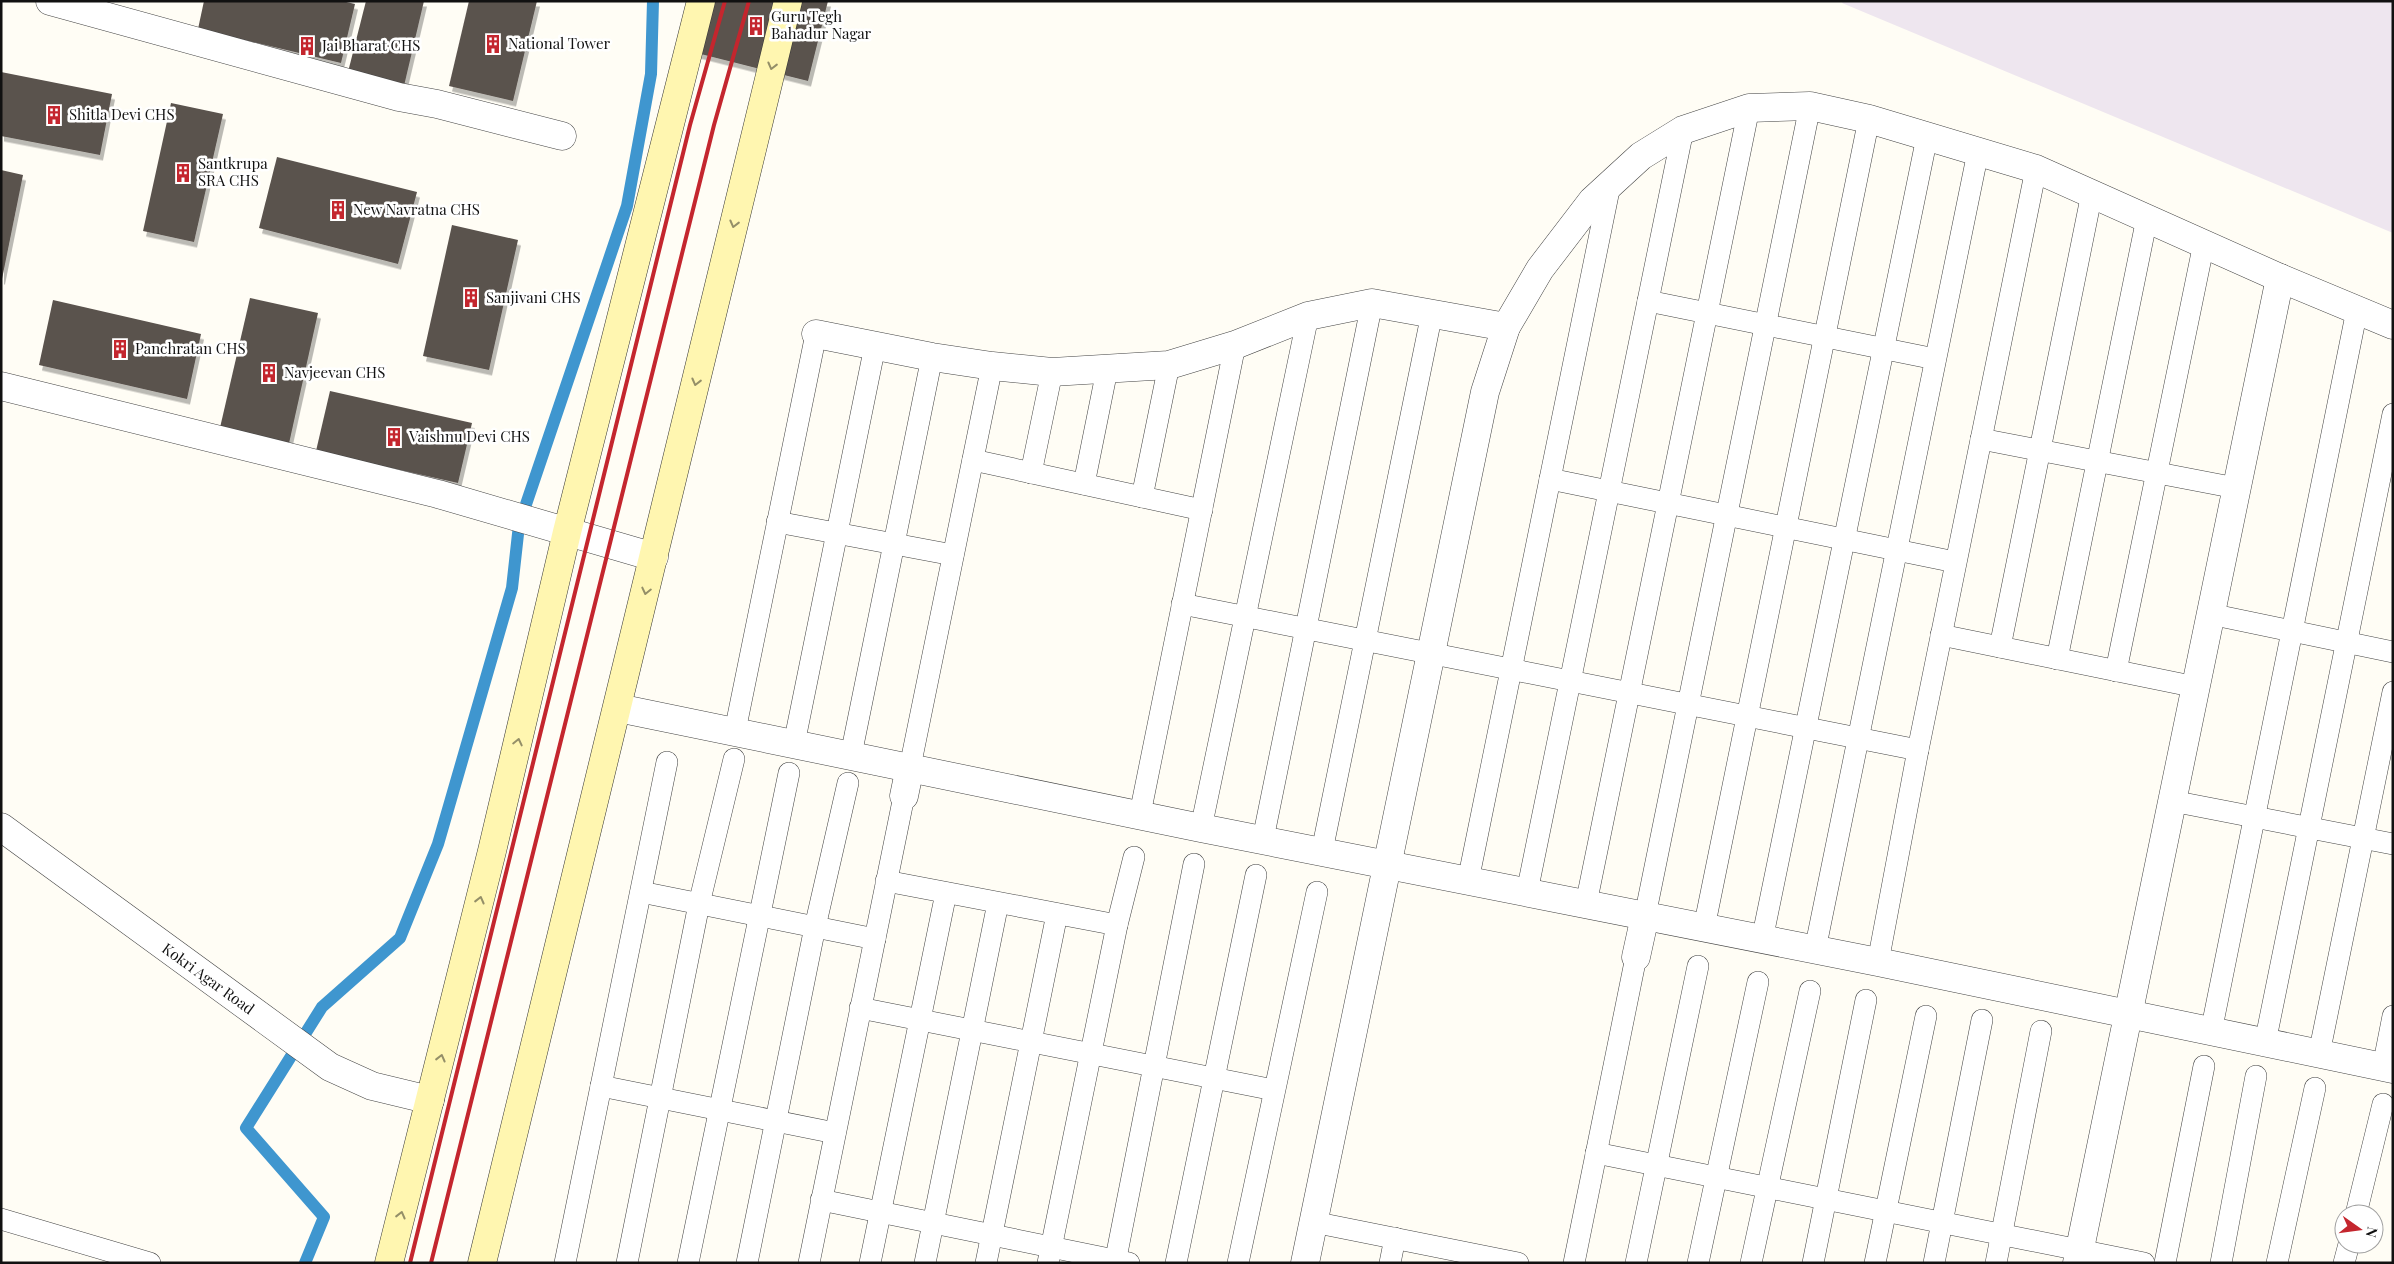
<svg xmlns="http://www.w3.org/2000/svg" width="2394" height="1264" font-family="'Playfair Display',serif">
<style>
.industrial{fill:#eee6ef}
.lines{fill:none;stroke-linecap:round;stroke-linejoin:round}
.stream{stroke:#3f96cf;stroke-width:12}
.building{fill:#5a524d;filter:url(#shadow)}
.lane-casing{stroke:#444;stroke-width:22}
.street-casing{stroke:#444;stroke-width:29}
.secondary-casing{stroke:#333;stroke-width:29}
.lane{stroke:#fff;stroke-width:21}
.street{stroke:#fff;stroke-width:28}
.secondary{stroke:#fff6b0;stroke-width:28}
.rail{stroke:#c4262e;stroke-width:4}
.oneway{stroke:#948f68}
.labels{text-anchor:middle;stroke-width:5;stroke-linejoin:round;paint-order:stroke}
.poi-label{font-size:15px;fill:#111;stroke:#fff;text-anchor:start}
.street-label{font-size:15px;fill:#111;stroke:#fff}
</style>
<defs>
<filter id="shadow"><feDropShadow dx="3" dy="5.5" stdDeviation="0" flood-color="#0004"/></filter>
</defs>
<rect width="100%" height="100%" fill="#fffdf5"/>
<path class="industrial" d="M1843,1h550v232l-551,-230z"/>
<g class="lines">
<path class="stream" d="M305,1263l19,-46 -78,-89 76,-121 78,-69 38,-94 74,-256 7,-63 108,-319 24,-132 2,-73"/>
</g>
<g class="building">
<path d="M204,1h138l13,3 -14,59 -143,-34z"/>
<path d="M366,1h58l-20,85 -56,-14z"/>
<path d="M469,1h68l-24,100 -64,-15z"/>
<path d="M697,1h131l-20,80 -123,-31z"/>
<path d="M1,72l111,22 -12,61 -99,-19z"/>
<path d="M171,103l52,11 -29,128 -51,-11z"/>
<path d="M277,157l140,35 -19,72 -139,-36z"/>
<path d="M1,170l22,5 -21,104h-1z"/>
<path d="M452,225l66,15 -29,130 -66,-14z"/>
<path d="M250,298l68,15 -30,135 -69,-16z"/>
<path d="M53,300l148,34 -14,65 -148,-34z"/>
<path d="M330,391l142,32 -14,60 -142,-32z"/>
</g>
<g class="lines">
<g class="lane-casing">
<g id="lane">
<path d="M1648,301l287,58"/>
<path d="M1981,439l255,49"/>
<path d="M973,460l229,50"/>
<path d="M1031,473l21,-101"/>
<path d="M1550,479l405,83"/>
<path d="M1084,484l23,-114"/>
<path d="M1142,497l27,-132"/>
<path d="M777,522l176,33"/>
<path d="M1182,604l736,146"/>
<path d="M2210,614l183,38"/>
<path d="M1941,635l255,52"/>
<path d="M2000,647l92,-454"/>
<path d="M2057,659l90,-441"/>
<path d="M2116,671l88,-428"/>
<path d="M735,731l81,-397"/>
<path d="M794,744l81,-398"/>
<path d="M851,755l81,-398"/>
<path d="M910,767l82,-401"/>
<path d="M2172,801l221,43"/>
<path d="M1140,814l95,-469"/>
<path d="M1201,828l107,-512"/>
<path d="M1263,839l109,-536"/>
<path d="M1322,851l110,-538"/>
<path d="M886,881l231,44"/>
<path d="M1468,881l142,-696"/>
<path d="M641,892l234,47"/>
<path d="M1527,892l156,-762"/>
<path d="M1586,904l163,-796"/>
<path d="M1645,916l165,-810"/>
<path d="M1704,928l165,-809"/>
<path d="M1762,940l165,-803"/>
<path d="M1815,950l163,-798"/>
<path d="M1878,962l40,-212 118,-581"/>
<path d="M860,1008l414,82"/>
<path d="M2211,1032l146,-722"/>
<path d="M2265,1043l128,-629"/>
<path d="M2319,1054l74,-362"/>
<path d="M2383,1067l10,-51"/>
<path d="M601,1086l234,47"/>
<path d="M1596,1153l548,110"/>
<path d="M821,1200l308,63"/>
<path d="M2356,1214l27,-110"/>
<path d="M1,1219l149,44"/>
<path d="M1313,1222l205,41"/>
<path d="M565,1263l102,-501"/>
<path d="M627,1263l72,-359 35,-145"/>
<path d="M688,1263l101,-490"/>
<path d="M747,1263l68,-336 33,-144"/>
<path d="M809,1263l95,-467"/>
<path d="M870,1263l76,-370"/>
<path d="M925,1263l73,-360"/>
<path d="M986,1263l71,-349"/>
<path d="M1048,1263l69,-338 17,-68"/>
<path d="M1115,1263l79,-399"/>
<path d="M1176,1263l80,-388"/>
<path d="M1238,1263l79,-371"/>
<path d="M1390,1263l5,-25"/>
<path d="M1574,1263l62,-306"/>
<path d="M1636,1263l62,-297"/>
<path d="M1698,1263l60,-281"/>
<path d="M1751,1263l59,-272"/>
<path d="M1813,1263l53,-263"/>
<path d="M1875,1263l51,-247"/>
<path d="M1934,1263l48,-243"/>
<path d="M1996,1263l45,-232"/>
<path d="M2165,1263l39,-197"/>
<path d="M2221,1263l35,-187"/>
<path d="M2277,1263l38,-175"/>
<path d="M2344,1263l5,-19"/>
</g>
</g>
<g class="street-casing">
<g id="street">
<path d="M50,1l349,96 38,7 125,32"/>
<path d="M816,334l116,23 60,9 60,6 117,-7 66,-20 73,-29 64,-13 134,24"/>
<path d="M1,386l437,108 216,63"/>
<path d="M618,708l583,120 677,134 515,107"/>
<path d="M904,796l6,-29"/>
<path d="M1,827l329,240 42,19 58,14"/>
<path d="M1636,957l9,-41"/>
<path d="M1305,1263l180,-871 21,-65 34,-58 52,-68 49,-45 42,-26 66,-22 61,-2 59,13 167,50 244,109 113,47"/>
<path d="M2077,1263l203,-985"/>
</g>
</g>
<g class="secondary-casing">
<g id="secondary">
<path d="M389,1263l103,-412 75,-319 134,-531"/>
<path d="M482,1263l306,-1262"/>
</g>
</g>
<use href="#lane" class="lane"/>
<use href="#street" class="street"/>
<use href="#secondary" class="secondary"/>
<g class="rail">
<path d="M410,1263l280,-1138 35,-124"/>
<path d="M431,1263l283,-1138 35,-124"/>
</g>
</g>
<defs><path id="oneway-chevron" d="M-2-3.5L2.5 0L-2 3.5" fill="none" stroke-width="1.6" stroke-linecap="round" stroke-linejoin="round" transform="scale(1.25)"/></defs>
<g class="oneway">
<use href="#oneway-chevron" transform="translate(772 66) rotate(104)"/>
<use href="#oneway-chevron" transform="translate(734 224) rotate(104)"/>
<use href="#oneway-chevron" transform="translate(696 382) rotate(104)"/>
<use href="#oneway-chevron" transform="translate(646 591) rotate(103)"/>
<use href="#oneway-chevron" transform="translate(518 742) rotate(-77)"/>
<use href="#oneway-chevron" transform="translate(480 900) rotate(-76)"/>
<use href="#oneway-chevron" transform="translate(441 1058) rotate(-76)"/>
<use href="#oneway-chevron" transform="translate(401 1215) rotate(-76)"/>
</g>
<defs>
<g id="building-bare" transform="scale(1.5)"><path d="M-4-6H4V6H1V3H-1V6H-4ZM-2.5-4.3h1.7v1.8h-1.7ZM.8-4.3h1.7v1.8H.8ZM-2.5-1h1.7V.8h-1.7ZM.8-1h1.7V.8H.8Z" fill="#c4262e" stroke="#fff" stroke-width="2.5" paint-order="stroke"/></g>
</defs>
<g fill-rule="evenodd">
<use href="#building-bare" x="756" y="26"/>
<use href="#building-bare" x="493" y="44"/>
<use href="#building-bare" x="307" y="46"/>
<use href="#building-bare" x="54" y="115"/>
<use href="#building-bare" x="183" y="173"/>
<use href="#building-bare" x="338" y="210"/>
<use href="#building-bare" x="471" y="298"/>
<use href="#building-bare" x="120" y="349"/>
<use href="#building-bare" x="269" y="373"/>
<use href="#building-bare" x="394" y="437"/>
</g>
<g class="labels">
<g class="poi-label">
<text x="771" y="22">Guru Tegh<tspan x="771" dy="17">Bahadur Nagar</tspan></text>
<text x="508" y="49">National Tower</text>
<text x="322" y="51">Jai Bharat CHS</text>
<text x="69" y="120">Shitla Devi CHS</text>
<text x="198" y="169">Santkrupa<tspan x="198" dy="17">SRA CHS</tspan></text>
<text x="353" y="215">New Navratna CHS</text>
<text x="486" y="303">Sanjivani CHS</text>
<text x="135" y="354">Panchratan CHS</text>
<text x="284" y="378">Navjeevan CHS</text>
<text x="409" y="442">Vaishnu Devi CHS</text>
</g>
<g class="street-label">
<text transform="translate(208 979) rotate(36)" y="5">Kokri Agar Road</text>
</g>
</g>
<rect width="2394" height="1264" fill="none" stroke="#111111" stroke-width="5"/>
<g transform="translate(2359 1229) rotate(104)"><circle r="24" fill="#ffffff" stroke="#a0a0a0"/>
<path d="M0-4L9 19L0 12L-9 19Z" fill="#c4262e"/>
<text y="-8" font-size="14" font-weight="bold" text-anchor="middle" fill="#111111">N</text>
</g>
</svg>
